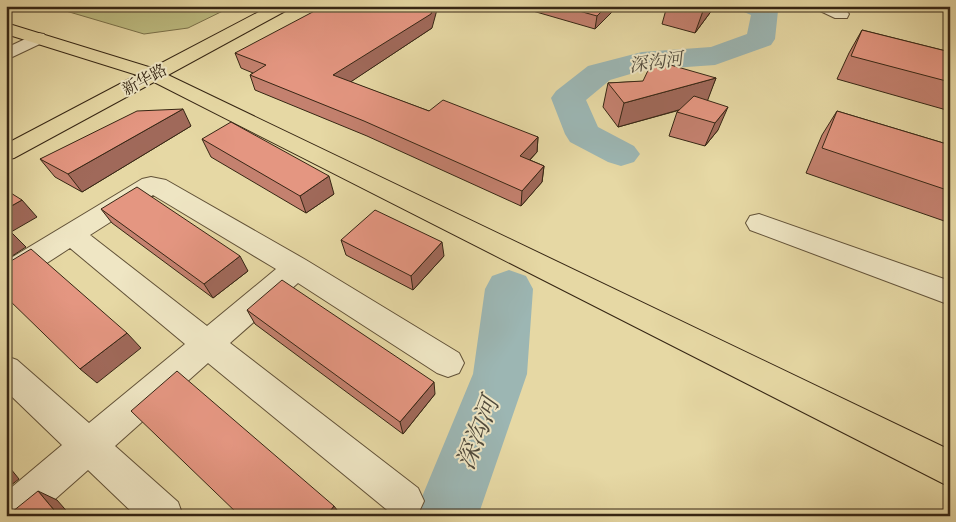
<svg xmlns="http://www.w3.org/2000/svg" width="956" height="522" font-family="'Old Standard TT','Noto Serif SC',serif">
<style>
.green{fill:#bdbc81;stroke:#7a714a}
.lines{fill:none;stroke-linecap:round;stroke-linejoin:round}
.river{fill:#9cb6b3;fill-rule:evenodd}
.minor-casing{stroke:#625238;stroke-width:2}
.major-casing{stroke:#362614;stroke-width:2}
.minor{fill:#efe6c4;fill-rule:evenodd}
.major{fill:#e6d8a4;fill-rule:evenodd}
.wall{fill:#c4816f;stroke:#362614}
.shaded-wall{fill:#a0695a;stroke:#362614}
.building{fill:#e49681;stroke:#362614}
.labels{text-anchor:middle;stroke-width:4;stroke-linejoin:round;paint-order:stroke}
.far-street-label{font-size:16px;fill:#362614;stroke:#efe6c4}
.far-water-label{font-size:18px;font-style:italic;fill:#504a3c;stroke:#efe6c4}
.near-water-label{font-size:25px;font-style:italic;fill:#504a3c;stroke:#efe6c4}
</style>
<rect width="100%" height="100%" fill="#e6d8a4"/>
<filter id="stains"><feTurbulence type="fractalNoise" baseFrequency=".004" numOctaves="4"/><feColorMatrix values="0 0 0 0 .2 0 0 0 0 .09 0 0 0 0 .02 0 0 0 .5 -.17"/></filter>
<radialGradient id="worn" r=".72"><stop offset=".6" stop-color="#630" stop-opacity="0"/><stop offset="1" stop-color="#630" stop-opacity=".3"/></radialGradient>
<path class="green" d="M49,6h184l-45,22 -44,6z"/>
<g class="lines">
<g class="river">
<path d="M740,6h35l3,5 -3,28 -4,6 -56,20 -71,5 -34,10 -24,20 12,27 36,19 6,8 -6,8 -13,4 -13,-4 -38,-20 -5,-8 -14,-36 5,-7 32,-25 54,-14 69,-5 36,-13 4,-19 -7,-3z"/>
<path d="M509,270l17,6 7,13 -6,85 -49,142h-64l59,-142 12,-85 7,-13z"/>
</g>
<g class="minor-casing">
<g id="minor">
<path d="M814,6c11,0 28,-3 35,8l-2,4h-12l-19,-9z"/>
<path d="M38,33l6,1 3,4 -3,4 -38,18v-12z"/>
<path d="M151,177l15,3 140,80 153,93 5,10 -5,10 -11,4 -11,-4 -139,-90 -68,60 188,145 6,13 -6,13h-26l-184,-151 -93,83 63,56 5,14h-47l-48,-46 -52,46h-30v-24l56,-47 -56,-54v-35l11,4 72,63 96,-79 -115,-96 -54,35 -10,3v-25l136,-82zM153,195l123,74 -69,57 -117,-91z"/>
<path d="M759,214l191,67v24l-200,-75 -4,-7 4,-7z"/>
</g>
</g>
<g class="major-casing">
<path id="major" d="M270,6h21l-2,3 -121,66 782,375v37l-796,-405 -140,76 -8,2v-16l131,-69 -131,-41v-11l146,45z"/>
</g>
<use href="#minor" class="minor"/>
<use href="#major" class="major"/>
</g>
<g class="wall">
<path d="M519,6h99l-23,23 -76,-22z"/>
<path d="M667,6h48l-20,27 -33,-9z"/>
<path d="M432,28l-82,54 79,29 109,26 -1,15 -7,8 14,6 -2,16 -21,24 -154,-70 -112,-46 -5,-15 3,-2 -12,-5 -6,-15z"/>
<path d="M862,30l88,22v59l-113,-32 12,-26z"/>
<path d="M716,78l-9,22 11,30 -13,16 -36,-10 8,-24 3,-2 -62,17 -15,-20 5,-24z"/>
<path d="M837,111l113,34v78l-144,-50 16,-38z"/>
<path d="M191,126l-109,66 -27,-15 -15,-18z"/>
<path d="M202,139l132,55 -28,19 -95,-56z"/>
<path d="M101,209l147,62 -35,27 -101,-75z"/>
<path d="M341,240l103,16 -31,34 -67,-35z"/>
<path d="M247,310l188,84 -32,40 -148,-110z"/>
</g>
<g class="shaded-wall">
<path d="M434,6h4l-6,22 -95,63 -4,-16z"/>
<path d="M607,6h11l-23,23 2,-13z"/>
<path d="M706,6h9l-20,27 8,-22z"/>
<path d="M716,78l-9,24 -89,25 6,-24z"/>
<path d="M728,107l-10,23 -13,16 10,-23z"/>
<path d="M183,109l8,17 -109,66 -14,-18z"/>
<path d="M538,137l-1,15 -18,19 1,-15z"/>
<path d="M544,166l-2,16 -21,24 1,-15z"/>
<path d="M329,176l5,18 -28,19 -6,-17z"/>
<path d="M22,200l15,17 -26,15 15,15 -20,13v-51z"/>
<path d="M442,242l2,14 -31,34 -2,-14z"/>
<path d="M240,256l8,15 -35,27 -9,-14z"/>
<path d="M127,333l14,15 -44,35 -17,-14z"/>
<path d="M434,382l1,12 -32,40 -3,-12z"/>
<path d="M6,463l13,16 -13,10z"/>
<path d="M38,491l19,9 14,16h-12z"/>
<path d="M334,506l7,9 -1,1h-14z"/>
</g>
<g class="building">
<path d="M324,6h110l-3,8 -98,61 96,36 14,-11 95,37 -18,19 24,10 -22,25 -158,-70 -114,-46 16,-10 -31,-12z"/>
<path d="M561,6h46l-10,10z"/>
<path d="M685,6h21l-3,5z"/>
<path d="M862,30l88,22v30l-99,-26z"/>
<path d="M653,60l63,18 -92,25 -16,-20 35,-2z"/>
<path d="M694,96l34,11 -13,16 -38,-11z"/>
<path d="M183,109l-115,65 -28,-15 97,-48z"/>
<path d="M837,111l113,34v46l-128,-43z"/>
<path d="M231,122l98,54 -29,20 -98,-57z"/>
<path d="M137,187l103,69 -36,28 -103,-75z"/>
<path d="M6,190l16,10 -16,9z"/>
<path d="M375,210l67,32 -31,34 -70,-36z"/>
<path d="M31,249l96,84 -47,36 -74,-72v-33z"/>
<path d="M282,280l152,102 -34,40 -153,-112z"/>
<path d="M177,371l157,135 -8,10h-86l-109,-105z"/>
<path d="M38,491l21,25h-52z"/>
</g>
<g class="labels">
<g class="far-street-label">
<text transform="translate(144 79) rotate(-28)" y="6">新华路</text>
</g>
<g class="far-water-label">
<text transform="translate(656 62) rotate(-8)" y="6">深沟河</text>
</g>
<g class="near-water-label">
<text transform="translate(477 433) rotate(-69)" y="9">深沟河</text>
</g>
</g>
<rect width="956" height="522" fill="none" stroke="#e6d8a4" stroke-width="25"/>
<rect x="8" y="8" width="941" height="507" fill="none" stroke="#362614" stroke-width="2.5"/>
<rect x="12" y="12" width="931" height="497" fill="none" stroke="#362614"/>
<rect width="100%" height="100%" filter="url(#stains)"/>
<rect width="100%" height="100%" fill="url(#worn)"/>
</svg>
